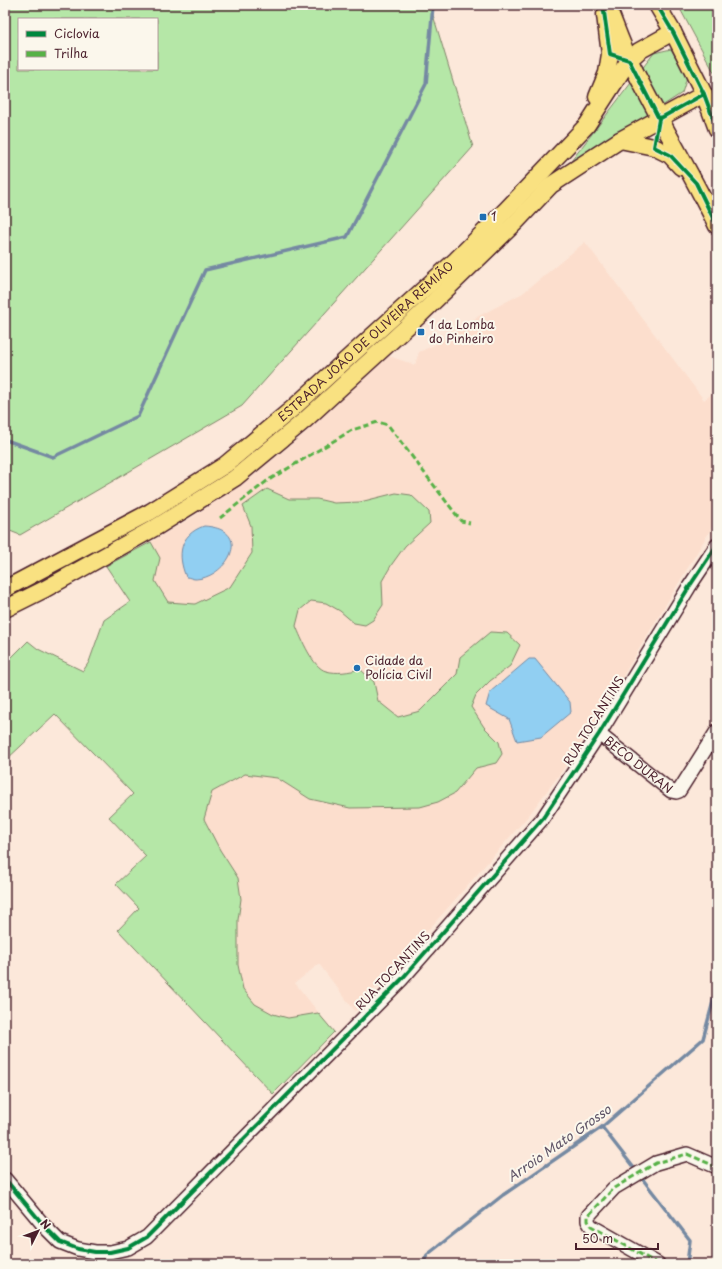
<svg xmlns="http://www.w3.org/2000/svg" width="722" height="1269" font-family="'Playpen Sans',sans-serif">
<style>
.built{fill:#fcdecd}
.green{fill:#b5e7a7;stroke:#808369;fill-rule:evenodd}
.water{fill:#91cff2;stroke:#7589a2}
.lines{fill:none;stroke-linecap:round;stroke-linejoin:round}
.stream{stroke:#7589a2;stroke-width:3.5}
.minor-casing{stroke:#4a1f2b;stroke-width:16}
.major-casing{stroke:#4a1f2b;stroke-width:19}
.minor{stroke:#fbf7ec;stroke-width:13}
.major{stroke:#f9e181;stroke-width:16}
.quiet{stroke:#57b146;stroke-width:3;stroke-dasharray:6 3;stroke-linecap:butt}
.cycleway-casing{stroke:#fbf7ec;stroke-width:6}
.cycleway{stroke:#00873e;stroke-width:4}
.poi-dot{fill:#1f6fb2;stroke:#fbf7ec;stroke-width:1.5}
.labels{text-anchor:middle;stroke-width:4;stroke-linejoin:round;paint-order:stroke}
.poi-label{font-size:12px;fill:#4a1f2b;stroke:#fbf7ec;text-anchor:start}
.street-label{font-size:12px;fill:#4a1f2b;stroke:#fbf7ec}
.water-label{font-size:13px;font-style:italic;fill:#5f5467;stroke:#fbf7ec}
</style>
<rect width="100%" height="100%" fill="#fce8da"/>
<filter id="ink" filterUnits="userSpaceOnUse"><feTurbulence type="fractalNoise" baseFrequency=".025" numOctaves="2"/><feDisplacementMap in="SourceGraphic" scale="8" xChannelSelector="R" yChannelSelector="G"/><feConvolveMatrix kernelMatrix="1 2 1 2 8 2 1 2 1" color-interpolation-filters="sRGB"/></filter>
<g filter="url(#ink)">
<path class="built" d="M585,242l119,158 13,-10v129l-112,187 -43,65 -33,44 -91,104 -83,92 -36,-47 -24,19 39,49 -61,62 -155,-164 21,-22 -23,-24 30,-28 -37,-39 24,-23 -78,-80 -50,47v-57l1,-2 -1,-1v-37l23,-23 10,8 45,22 6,-9 15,-42 26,-18 -24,-36 45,-24 43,-26 60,-41 50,-41 85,-78 26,9 4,-13 22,-10 38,-26 44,-23z"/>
<g class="green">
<path d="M5,5h425l43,142 -231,259 -222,129 -15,-6zM19,19h138v50h-138z"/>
<path d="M678,5h39v73z"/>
<path d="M671,49l16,28 -5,16 -117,76 89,-116z"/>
<path d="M267,489l22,10h28l17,4 26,-1 36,-9 15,2 18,17 1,11 -25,23 -13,18 -10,17 1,24 -10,15 -8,5 -11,-2 -14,-12 -14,-8 -15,-2 -11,9 -4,16c5,12 17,42 30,45 11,3 23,1 34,-2l14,13 4,19 20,16 22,-6 37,-37 3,-17 30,-25 17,1 13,12 -10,21 -20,15 -14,14 -5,12 13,20 15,15 3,12 -6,9 -20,5 -21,25 -17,9 -18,5 -70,1 -40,-9 -33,-21 -32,-4 -33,18 -8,27 16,31 18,28 3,21 -3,21v45l5,24 12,15 18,10 15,4 30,-5 16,19 -61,62 -155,-164 21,-22 -23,-24 30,-28 -37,-39 24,-23 -78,-80 -50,47v-57l1,-2 -1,-1v-37l23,-23 10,8 45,22 6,-9 15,-42 26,-18 -24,-36 45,-24 9,16 -5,23 13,21 27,2 35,-17 22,-34 -1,-27 -8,-20z"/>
</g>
<g class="water">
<path d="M204,526c52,3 22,53 -9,53 -3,0 -6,-2 -9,-2 -9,-22 -7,-42 18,-51z"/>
<path d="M529,659h6l35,43 1,10 -30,25 -24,4 -8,-22 -23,-13 4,-14z"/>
</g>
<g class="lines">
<g class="stream">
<path d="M6,440l47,17 85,-41 67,-146 142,-33 79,-153 7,-79"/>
<path d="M602,1127l88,113 -3,24"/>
<path d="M423,1264l4,-9 76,-60 99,-68 101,-88 14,-52"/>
</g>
<g class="minor-casing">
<g id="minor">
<path id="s1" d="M599,734l72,57 5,1 3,-1 38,-60"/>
<path d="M5,1179l41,49 14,14 18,7 17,3h15l18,-4 19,-11 254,-257 142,-162 56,-84 90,-147 28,-42"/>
<path d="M658,1264l-67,-38 -3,-5v-5l26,-28 42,-25 31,-9 30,13"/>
</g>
</g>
<g class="major-casing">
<g id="major">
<path d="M607,5c8,19 14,38 23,56 27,56 60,109 87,165"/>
<path d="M657,5l16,27 31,62 13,35"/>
<path d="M597,97l10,-24 3,-19 -5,-39"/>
<path d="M620,140l34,7 16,8 11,12"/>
<path id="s2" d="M5,589l145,-77 75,-47 67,-56 164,-149 49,-49 82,-86 42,-65 10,-9 34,-19"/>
<path d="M5,609l40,-20 113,-63 77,-48 70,-58 117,-107 94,-91 35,-37 69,-45 84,-46"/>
</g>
</g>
<use href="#minor" class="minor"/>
<use href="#major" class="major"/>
<g class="quiet">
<path d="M220,518l47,-37 85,-51 26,-8 10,3 73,96 9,2"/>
<path d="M658,1264l-67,-38 -3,-5v-5l26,-28 42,-25 31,-9 30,13"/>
</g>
<g class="cycleway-casing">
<g id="cycleway">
<path d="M603,5l7,49 19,6 30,59"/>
<path d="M657,5l16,27 31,62 13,35"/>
<path d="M659,119l-5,28 16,8 26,28 21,43"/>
<path d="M659,119l45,-25"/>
<path d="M5,1179l41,49 14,14 18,7 17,3h15l18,-4 19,-11 254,-257 142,-162 56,-84 90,-147 28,-42"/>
</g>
</g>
<use href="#cycleway" class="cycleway"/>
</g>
</g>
<g class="poi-dot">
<rect x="479" y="213" width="8" height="8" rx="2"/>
<rect x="417" y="328" width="8" height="8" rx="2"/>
<circle cx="357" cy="668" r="4"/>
</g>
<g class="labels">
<g class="poi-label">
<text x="491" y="221">1</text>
<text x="429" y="329">1 da Lomba<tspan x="429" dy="14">do Pinheiro</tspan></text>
<text x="365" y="665">Cidade da<tspan x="365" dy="14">Polícia Civil</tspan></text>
</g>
<g class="street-label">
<text dy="4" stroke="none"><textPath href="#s2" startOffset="440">ESTRADA JOÃO DE OLIVEIRA REMIÃO</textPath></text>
<text transform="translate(594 721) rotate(-58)" y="4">RUA TOCANTINS</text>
<text dy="4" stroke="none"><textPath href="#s1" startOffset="50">BECO DURAN</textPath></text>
<text transform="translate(393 971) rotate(-47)" y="4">RUA TOCANTINS</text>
</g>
<g class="water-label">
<text transform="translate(559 1143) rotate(-35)" y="5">Arroio Mato Grosso</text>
</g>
</g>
<rect width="722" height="1269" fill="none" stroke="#fbf7ec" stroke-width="20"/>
<rect x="10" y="10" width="702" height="1249" fill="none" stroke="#4a1f2b" stroke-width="1.5" filter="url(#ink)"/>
<rect x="18" y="18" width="140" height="52" fill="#fbf7ec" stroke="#b4a19f"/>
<rect x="26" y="31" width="20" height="6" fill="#00873e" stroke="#b4a19f"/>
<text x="54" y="38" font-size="12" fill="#4a1f2b">Ciclovia</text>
<rect x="26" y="51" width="20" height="6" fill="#57b146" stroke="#b4a19f"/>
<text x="54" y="58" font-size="12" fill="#4a1f2b">Trilha</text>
<g transform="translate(38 1231) rotate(48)" stroke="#fbf7ec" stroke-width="3" paint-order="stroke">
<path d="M0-3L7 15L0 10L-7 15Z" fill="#4a1f2b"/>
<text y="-6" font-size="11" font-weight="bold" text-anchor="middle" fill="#4a1f2b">N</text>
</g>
<path d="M576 1243v6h82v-6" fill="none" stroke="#4a1f2b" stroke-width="2"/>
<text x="582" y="1243" font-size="12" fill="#4a1f2b" stroke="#fbf7ec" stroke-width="3" paint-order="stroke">50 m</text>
</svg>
